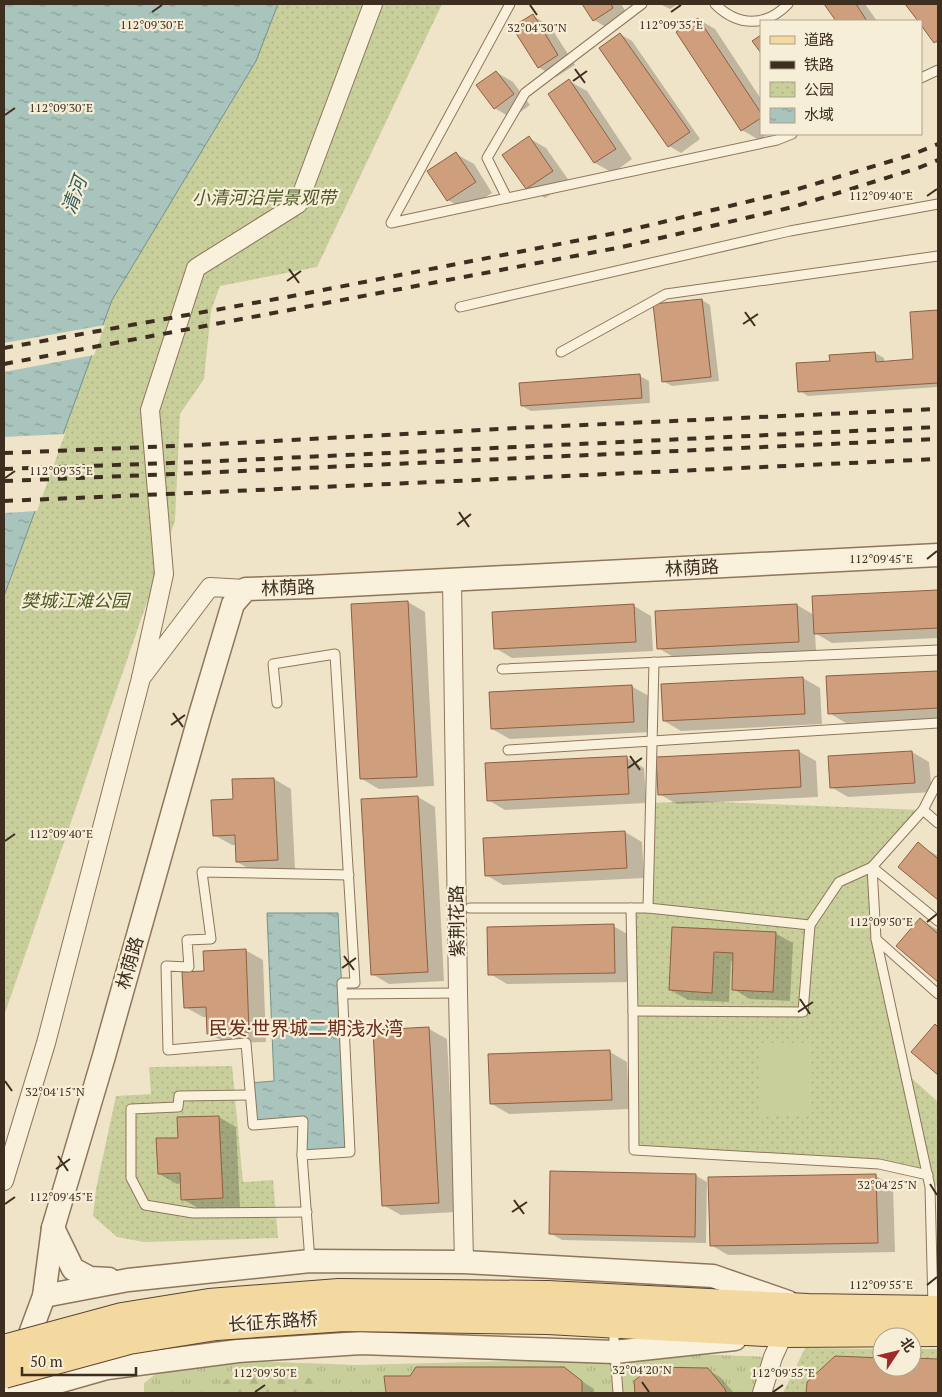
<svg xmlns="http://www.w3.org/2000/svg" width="942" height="1397" font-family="'PT Serif','Noto Sans SC',serif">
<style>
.grass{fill:url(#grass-tufts)}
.forest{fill:url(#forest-firs)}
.park{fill:url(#park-dots)}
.pitch{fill:#c9cf9b}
.water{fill:url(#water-ripples);stroke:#6f938a}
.pier{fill:#f0e4c8}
.shadow{fill:#0003}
.building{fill:#cf9f7d;stroke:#8d5f41}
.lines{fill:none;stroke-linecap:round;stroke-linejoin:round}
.service-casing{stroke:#8d765c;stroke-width:11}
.minor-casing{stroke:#8d765c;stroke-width:20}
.tertiary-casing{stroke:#8d765c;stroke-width:25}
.primary-casing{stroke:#5b4430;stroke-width:30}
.service{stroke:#faf1dc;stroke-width:9}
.minor{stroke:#faf1dc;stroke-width:18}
.tertiary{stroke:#faf1dc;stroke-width:22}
.primary{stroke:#f3d9a0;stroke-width:28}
.rail{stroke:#3d2e20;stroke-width:4;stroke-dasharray:9 9;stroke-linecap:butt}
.primary-bridge-casing{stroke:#5b4430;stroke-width:30;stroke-linecap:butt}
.primary-bridge{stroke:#f3d9a0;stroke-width:28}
.ticks{fill:none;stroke:#3d2e20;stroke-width:2}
.labels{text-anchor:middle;stroke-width:4.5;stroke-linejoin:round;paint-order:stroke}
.park-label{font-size:18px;font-style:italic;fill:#4d5a26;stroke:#f7eed8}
.street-label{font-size:18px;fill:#3d2e20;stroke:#f7eed8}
.water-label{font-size:19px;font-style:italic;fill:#2f5d5a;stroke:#f7eed8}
.neighbourhood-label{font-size:19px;fill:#6b2e1e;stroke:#f7eed8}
.ticks-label{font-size:12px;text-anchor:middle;fill:#3d2e20;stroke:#f7eed8;stroke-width:4.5;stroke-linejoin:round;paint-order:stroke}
</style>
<defs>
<pattern id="grass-tufts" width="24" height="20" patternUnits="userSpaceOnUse" patternTransform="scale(1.25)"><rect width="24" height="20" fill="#c9cf9b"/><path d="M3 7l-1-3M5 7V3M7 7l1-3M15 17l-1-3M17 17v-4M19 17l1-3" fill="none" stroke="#aeb285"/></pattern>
<pattern id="forest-firs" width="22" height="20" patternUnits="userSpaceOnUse" patternTransform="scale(1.25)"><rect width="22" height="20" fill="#c9cf9b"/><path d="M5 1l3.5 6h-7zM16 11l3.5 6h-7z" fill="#aeb285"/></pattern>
<pattern id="park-dots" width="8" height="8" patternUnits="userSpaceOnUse" patternTransform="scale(1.25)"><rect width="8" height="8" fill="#c9cf9b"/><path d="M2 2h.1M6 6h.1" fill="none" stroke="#aeb285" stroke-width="1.8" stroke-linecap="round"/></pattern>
<pattern id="water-ripples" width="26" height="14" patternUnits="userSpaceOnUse" patternTransform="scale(1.25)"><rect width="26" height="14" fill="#a9c4bc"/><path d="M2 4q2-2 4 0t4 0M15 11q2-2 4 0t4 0" fill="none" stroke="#8ba098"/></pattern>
</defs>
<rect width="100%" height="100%" fill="#f0e4c8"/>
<path class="grass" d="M666,1353l107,4 -11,36h-618v-10l18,-14 85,-8 110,4 226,-6z"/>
<path class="forest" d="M275,1368l45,13v12h-107l15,-15z"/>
<g class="park">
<path d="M278,4h164l-125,263 -97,19 -9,25 -7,68 -24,35 -5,107 -171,495v-420l108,-296 144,-239z"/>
<path d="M694,801l229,9 -51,57 4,72 29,133 33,30v83l-8,2 -10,-14 -41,-9 -245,-14 5,-139 -8,-103h17l3,-105z"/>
<path d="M232,1066l11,116 30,-2 5,58 -134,4 -27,-5 -24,-21 3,-27 20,-93 35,-2 -2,-27z"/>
<path d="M805,1348l77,1v18h30v-18h26v44h-155z"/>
</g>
<path class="pitch" d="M760,1043h50v73l-49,-1z"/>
<g class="water">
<path d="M6,4h272l-22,57 -144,239 -108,296v-588z"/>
<path d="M267,913h71l12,239 -48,3 1,-33 -50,3 -3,-42 24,-2z"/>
</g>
<g class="pier">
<path d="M105,325l-11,30 -90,17v-29z"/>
<path d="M65,434l-28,77 -33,2v-76z"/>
</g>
<g class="shadow">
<path d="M583,4h38l9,14 -19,12 -17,-10z"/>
<path d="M660,4h18l-8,5z"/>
<path d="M826,4h39l12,17h-40z"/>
<path d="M907,4h31v40l-3,-2 -14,-19v-2h-2z"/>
<path d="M533,16l17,10 25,39 -19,12 -18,-10z"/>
<path d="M698,19l17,10 46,70v35h7l-9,6 -17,-10z"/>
<path d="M620,34l12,7 68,98 -19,14 -12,-7z"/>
<path d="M496,72l17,10 17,23 -18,13 -18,-10z"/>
<path d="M569,81l18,10 45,68 -19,14 -18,-10 -45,-69z"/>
<path d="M529,138l17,10 24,34 -25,16 -18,-10z"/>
<path d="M456,154l18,10 18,29 -27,17 -17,-10 -19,-28z"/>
<path d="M702,300l8,5 9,76 -47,5 -9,-5z"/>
<path d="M938,312v75l-130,9 -8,-5 75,-38 9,5v4l31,-2 -4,-47z"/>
<path d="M640,376l9,5 1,22 -119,8 -9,-5z"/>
<path d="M938,591v47l-106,5 -17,-10 1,18 -141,7 -17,-10 139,-43 17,10 -1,-17z"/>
<path d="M408,602l17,10 9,174 -55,3 -17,-10z"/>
<path d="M634,606l17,10 2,35 -141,7 -17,-10z"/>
<path d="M938,672v47l-92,4 -17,-10 -2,-36z"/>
<path d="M803,678l17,10 2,36 -141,7 -17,-10z"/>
<path d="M631,686l18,10 2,36 -141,7 -18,-10z"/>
<path d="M798,751l18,10 2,36 -141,7 -18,-10z"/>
<path d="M912,752l17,10 3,30 -84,5 -17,-10 -2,-30z"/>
<path d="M627,758l17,10 2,35 -141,7 -17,-10z"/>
<path d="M274,779l17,10 4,81 -40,2 -18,-10 -1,-17h-4l-18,-10 20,-34z"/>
<path d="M418,797l17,10 9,174 -55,3 -17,-10z"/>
<path d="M625,832l17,10 2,36 -141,7 -17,-10z"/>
<path d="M918,844l20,12v42l-38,-31z"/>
<path d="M920,919l18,11v50l-40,-34z"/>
<path d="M613,926l18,10 1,46 -125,2 -17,-10z"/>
<path d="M673,929l102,4 18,10 -3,58 -40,-2 -17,-10 1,-28h-3l-2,41 -41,-2 -18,-10z"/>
<path d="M245,950l18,10 3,82 -40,1 -18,-10v-16h-5l-18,-10 20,-35z"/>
<path d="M429,1029l18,10 9,173 -55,3 -18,-10 -9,-174z"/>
<path d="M610,1052l17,10 2,47 -120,5 -17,-10z"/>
<path d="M219,1117l17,10 4,81 -40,1 -18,-10 -1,-16 -4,1 -18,-10 20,-35 -1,-20z"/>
<path d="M695,1175l12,7 -1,61 -144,-3 -12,-7z"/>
<path d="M876,1176l17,10 2,66 -167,3 -17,-10 -2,-66z"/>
<path d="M882,1359v8h30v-7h26v33h-131l1,-10z"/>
<path d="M563,1369l31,20v4h-206l-2,-16h24z"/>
<path d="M708,1370l12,7 14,16h-97l-2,-12z"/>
</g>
<g class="building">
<path d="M582,4h29l2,4 -20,13z"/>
<path d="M824,4h32l11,17h-31z"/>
<path d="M905,4h33v36l-4,3 -13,-18v-4h-3z"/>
<path d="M533,14l25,41 -20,13 -26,-41z"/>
<path d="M698,18l63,95v5l-20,13 -65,-99z"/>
<path d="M620,33l70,99 -22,15 -69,-99z"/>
<path d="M761,35v18l-9,-12z"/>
<path d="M496,71l18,23 -20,15 -18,-24z"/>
<path d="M569,79l47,70 -22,14 -46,-69z"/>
<path d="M529,136l24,35 -27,18 -24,-34z"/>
<path d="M456,152l20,30 -29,19 -20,-30z"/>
<path d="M702,299l9,78 -49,5 -9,-78z"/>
<path d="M938,310v73l-140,9 -2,-29 34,-2 -1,-6 46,-3 1,10 37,-3 -3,-47z"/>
<path d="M640,374l2,24 -121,8 -2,-23z"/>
<path d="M938,590v38l-124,6 -2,-38z"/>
<path d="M408,601l9,176 -57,2 -9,-175z"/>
<path d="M634,604l2,38 -142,7 -2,-37z"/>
<path d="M797,604l2,38 -142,7 -2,-38z"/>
<path d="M938,671v37l-110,6 -2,-38z"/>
<path d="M803,677l2,37 -142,7 -2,-37z"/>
<path d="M632,685l2,37 -143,7 -2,-37z"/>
<path d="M799,750l2,37 -143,8 -2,-38z"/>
<path d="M912,751l3,32 -85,5 -2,-32z"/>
<path d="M627,756l2,38 -142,7 -2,-38z"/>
<path d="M274,778l4,82 -42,2 -1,-27 -22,1 -2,-36 22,-1 -1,-20z"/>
<path d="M418,796l10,176 -57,3 -10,-176z"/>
<path d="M625,831l2,37 -142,8 -2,-38z"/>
<path d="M918,842l20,17v41l-40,-33z"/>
<path d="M920,918l18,16v48l-42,-36z"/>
<path d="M614,924l1,49 -127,2 -1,-48z"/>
<path d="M672,927l104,5 -3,60 -41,-2 1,-37 -19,-1 -2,41 -43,-3z"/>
<path d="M246,949l3,83 -42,2 -1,-27 -22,1 -2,-36 22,-1 -1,-20z"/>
<path d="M935,1024l3,3v48l-27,-23z"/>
<path d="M429,1027l10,176 -57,3 -9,-176z"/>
<path d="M610,1050l2,50 -122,4 -2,-50z"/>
<path d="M219,1116l4,82 -42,2 -1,-27 -22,1 -2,-36h22l-1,-21z"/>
<path d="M550,1171l146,3 -1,63 -146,-3z"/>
<path d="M876,1174l2,69 -168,3 -2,-69z"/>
<path d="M933,1249h5v37h-4z"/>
<path d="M835,1356l47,2v9h30v-9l26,1v34h-132l1,-11z"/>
<path d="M416,1367h148l18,14v12h-196l-2,-17h26z"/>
<path d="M651,1367l57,1 17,21 1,4h-91l-1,-12z"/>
</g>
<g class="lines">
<g class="service-casing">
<g id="service">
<path d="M510,4l-119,219 386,-83 15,-6"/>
<path d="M715,4c23,23 51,23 73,0"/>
<path d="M921,78l17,-8"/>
<path d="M507,198l-20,-40 38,-65 117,-89"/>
<path d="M460,307l330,-76 148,-27"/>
<path d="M561,352l105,-58 272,-38"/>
<path d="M654,662l-6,246 162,17 29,-43 33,-15 66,54"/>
<path d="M502,669l436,-19"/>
<path d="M277,703l-4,-39 62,-10 20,329h-13l8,169 -48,3 8,106"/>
<path d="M508,750l430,-27"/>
<path d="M923,810l15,13"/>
<path d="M470,908h178"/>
<path d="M631,908l2,103 1,139 245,14 49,11"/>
<path d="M876,939l62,55"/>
<path d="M343,994l115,-1"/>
<path d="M633,1011l170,1 7,-87"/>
<path d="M250,1095l-71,1 -1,11 -47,2v69l14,27 48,8 114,-1"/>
<path d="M302,1155l1,-34 -50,4 -7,-82 -78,7 -2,-84 23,1 -2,-27 24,-1 -9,-67 147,3"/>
<path d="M933,1307l-3,-120 -54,-248 -4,-72 51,-57 15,-29"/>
<path d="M613,1326l5,67"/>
</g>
</g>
<g class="minor-casing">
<g id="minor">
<path d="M452,580l6,413 6,269"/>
<path d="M141,678l23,-104 -14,-164 46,-142 102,-64 75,-200"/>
<path d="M4,1181l42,-138 95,-365 69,-91 36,2"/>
<path d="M762,1393l11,-36 11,-24"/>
</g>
</g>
<g class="tertiary-casing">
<g id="tertiary">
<path d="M53,1228l20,41 17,9 19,1"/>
<path d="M44,1296l84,-16 182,-19 154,1 249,14 75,26"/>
<path d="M8,1393l36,-97 9,-68 51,-172 96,-341 33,-111 13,-15 64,-2 628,-32"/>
<path d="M19,1393l88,-25 131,-17 123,-8 253,9 121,-13"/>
</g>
</g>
<g class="primary-casing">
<g id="primary">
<path d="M547,1295l261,13 130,2"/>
<path d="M548,1320l236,13 154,-1"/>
</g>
</g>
<use href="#service" class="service"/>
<use href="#minor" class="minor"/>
<use href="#tertiary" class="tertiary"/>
<use href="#primary" class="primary"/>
<g class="rail">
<path d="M4,348l283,-51 334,-65 167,-40 123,-37 27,-11"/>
<path d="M4,364l618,-117 171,-40 125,-39 20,-8"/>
<path d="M4,453l194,-8 319,-17 421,-19"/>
<path d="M4,469l195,-7 739,-35"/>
<path d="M4,481l193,-8 741,-34"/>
<path d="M4,501l187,-8 747,-34"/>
</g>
<g class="primary-bridge-casing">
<g id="primary-bridge">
<path d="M4,1349l118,-32 87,-14 130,-10 208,2"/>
<path d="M4,1374l125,-34 87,-14 128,-9 204,3"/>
</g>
</g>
<use href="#primary-bridge" class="primary-bridge"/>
</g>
<path class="ticks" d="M530,5l7,10M152,12l10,-7M671,12l10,-7M575,69l10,14M573,81l14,-10M5,115l10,-7M927,196l10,-7M289,269l10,14M287,281l14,-10M745,312l10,14M743,324l15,-10M5,478l10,-7M459,512l10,15M457,525l14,-11M927,559l10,-8M173,713l10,14M171,725l14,-10M630,756l10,14M628,768l14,-10M5,841l10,-7M927,922l10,-8M344,956l10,14M342,968l14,-10M800,999l10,15M798,1012l15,-10M5,1081l7,10M58,1156l10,15M56,1169l14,-10M930,1184l7,11M514,1200l10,14M5,1204l10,-7M512,1212l15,-10M927,1285l10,-8M642,1382l7,10M255,1392l10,-7M773,1392l10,-7"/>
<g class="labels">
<g class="park-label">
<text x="264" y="204">小清河沿岸景观带</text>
<text x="75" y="607">樊城江滩公园</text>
</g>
<g class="street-label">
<text transform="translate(692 568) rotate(-3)" y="6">林荫路</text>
<text transform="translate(288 588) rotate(-2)" y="6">林荫路</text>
<text transform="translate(457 921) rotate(-91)" y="6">紫荆花路</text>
<text transform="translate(130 963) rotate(-74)" y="6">林荫路</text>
<text transform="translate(273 1322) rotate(-4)" y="6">长征东路桥</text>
</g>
<g class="water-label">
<text transform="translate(74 195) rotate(-70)" y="7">清河</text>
</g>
<g class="neighbourhood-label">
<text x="306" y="1035">民发·世界城二期浅水湾</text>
</g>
</g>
<g class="ticks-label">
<text x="152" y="29">112°09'30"E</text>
<text x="671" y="29">112°09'35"E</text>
<text x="537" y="32">32°04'30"N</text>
<text x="61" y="112">112°09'30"E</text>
<text x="881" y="200">112°09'40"E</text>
<text x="61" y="475">112°09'35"E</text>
<text x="881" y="563">112°09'45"E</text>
<text x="61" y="838">112°09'40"E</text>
<text x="881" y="926">112°09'50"E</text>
<text x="55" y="1096">32°04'15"N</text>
<text x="887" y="1189">32°04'25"N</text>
<text x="61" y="1201">112°09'45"E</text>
<text x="881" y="1289">112°09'55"E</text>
<text x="642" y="1374">32°04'20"N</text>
<text x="265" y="1377">112°09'50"E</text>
<text x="783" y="1377">112°09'55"E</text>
</g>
<rect width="942" height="1397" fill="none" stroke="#3d2e20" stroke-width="10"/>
<rect x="760" y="20" width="162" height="115" fill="#f7eed8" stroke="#ada18e"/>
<rect x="770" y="36" width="25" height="8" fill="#f3d9a0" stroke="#ada18e"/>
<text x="804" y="45" font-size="15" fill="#3d2e20">道路</text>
<rect x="770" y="61" width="25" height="8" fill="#3d2e20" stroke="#ada18e"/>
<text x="804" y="70" font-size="15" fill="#3d2e20">铁路</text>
<rect x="770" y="82" width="25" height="15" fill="url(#park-dots)" stroke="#ada18e"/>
<text x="804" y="95" font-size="15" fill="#3d2e20">公园</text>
<rect x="770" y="108" width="25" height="15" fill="url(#water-ripples)" stroke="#ada18e"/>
<text x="804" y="120" font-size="15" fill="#3d2e20">水域</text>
<g transform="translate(897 1352) rotate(55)"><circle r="24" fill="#f7eed8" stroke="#ada18e"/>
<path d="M0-4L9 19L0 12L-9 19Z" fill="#9e2a2b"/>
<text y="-8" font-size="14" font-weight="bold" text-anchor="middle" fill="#3d2e20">北</text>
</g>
<path d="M22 1367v8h114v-8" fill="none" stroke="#3d2e20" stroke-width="2.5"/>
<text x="30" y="1367" font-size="15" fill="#3d2e20" stroke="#f7eed8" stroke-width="4" paint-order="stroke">50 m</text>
</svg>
